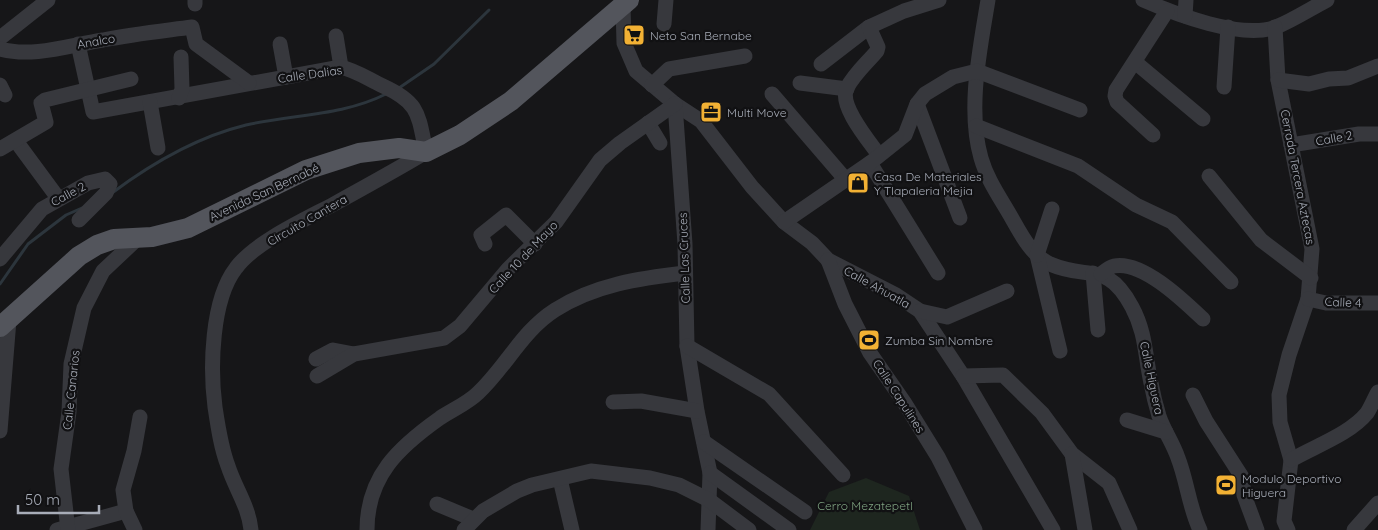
<svg xmlns="http://www.w3.org/2000/svg" width="1378" height="530" viewBox="0 0 1378 530" font-family="Quicksand,sans-serif">
<style>
.green{fill:#1e261f}
.lines{fill:none;stroke-linecap:round;stroke-linejoin:round}
.stream{stroke:#2c353c;stroke-width:3}
.minor{stroke:#37383d;stroke-width:15}
.major{stroke:#53555c;stroke-width:20}
.labels{text-anchor:middle;dominant-baseline:central;stroke-width:4.5;stroke-linejoin:round;paint-order:stroke}
.poi-label{font-size:12px;fill:#a8adb8;stroke:#111113;text-anchor:start}
.street-label{font-size:12px;fill:#a8adb8;stroke:#111113}
.park-label{font-size:12px;fill:#7fa381;stroke:#111113}
</style>
<rect width="100%" height="100%" fill="#161618"/>
<polygon class="green" points="866,478 909,496 920,530 810,530 829,492"/>
<g class="lines">
<g class="stream">
<polyline points="399,88 434,64 489,10"/>
<path d="M112,193C152,163 197,137 246,125C294,114 342,116 386,94"/>
<polyline points="0,284 28,244 66,215 82,208"/>
</g>
<g class="minor">
<path d="M988,0C980,49 967,109 981,158C987,179 999,196 1010,215C1021,234 1030,254 1050,264C1089,281 1107,260 1132,307C1146,333 1145,356 1151,383C1153,394 1156,406 1159,416C1164,431 1173,443 1178,458C1187,481 1189,507 1200,530"/>
<path d="M1143,0C1175,14 1242,40 1276,27C1293,20 1310,9 1327,0"/>
<polyline points="195,4 195,0"/>
<polyline points="623,6 624,43 636,71 675,104 701,121 752,187 784,222 812,243 828,260 896,295 920,311 963,376 1053,530"/>
<polyline points="1185,16 1186,0"/>
<polyline points="664,24 666,0"/>
<polyline points="1275,27 1278,80 1312,249 1308,299 1289,355 1279,395 1280,422 1291,460 1284,521 1288,530"/>
<polyline points="336,36 341,67"/>
<polyline points="0,38 48,0"/>
<path d="M78,44L93,112L341,67C357,71 368,79 383,86C420,103 418,114 426,152C396,170 365,187 334,204C306,219 255,242 236,268C211,300 210,369 215,407C218,427 221,448 228,466C235,488 249,507 251,530"/>
<polyline points="280,44 286,77"/>
<path d="M0,49C33,58 70,45 103,40C133,34 162,31 192,27L196,44L249,83"/>
<polyline points="1135,62 1203,119"/>
<polyline points="821,64 869,27"/>
<polyline points="1278,80 1309,84 1329,79 1348,78 1378,66"/>
<polyline points="800,83 847,89"/>
<polyline points="0,85 5,95"/>
<polyline points="652,85 669,69 745,56"/>
<polyline points="1224,87 1228,27"/>
<polyline points="772,94 846,180"/>
<polyline points="179,98 182,89 181,57"/>
<polyline points="150,102 158,148"/>
<polyline points="675,104 685,244 687,346 697,411 710,473 708,530"/>
<polyline points="917,104 960,218"/>
<polyline points="648,123 660,143"/>
<polyline points="976,126 1078,166 1136,205 1172,222 1231,282"/>
<polyline points="1153,135 1117,102 1115,96 1116,90 1167,11"/>
<polyline points="16,141 58,198"/>
<polyline points="1291,145 1359,134 1378,134"/>
<polyline points="0,149 46,122 41,103 45,100 131,79"/>
<path d="M879,155C869,141 838,105 847,88C854,74 867,63 877,51L878,47L869,27L904,11L939,0"/>
<polyline points="870,163 938,273"/>
<polyline points="1209,176 1261,240 1311,278"/>
<polyline points="784,222 870,163 905,135 917,104 925,94 953,77 977,71 1080,110"/>
<polyline points="485,244 481,235 506,215 535,244"/>
<polyline points="1037,255 1060,351"/>
<polyline points="1037,255 1052,209"/>
<polyline points="0,259 42,209 88,183 105,179 110,184 106,193 79,220"/>
<polyline points="828,260 845,304 870,353 904,402 938,457 975,530"/>
<polyline points="1093,273 1098,330"/>
<path d="M1101,274C1105,271 1109,267 1114,266C1142,260 1184,301 1203,319"/>
<polyline points="1308,299 1326,303 1378,303"/>
<polyline points="920,311 947,317 1007,291"/>
<polyline points="687,346 769,394 843,475"/>
<polyline points="316,359 333,350 354,354"/>
<polyline points="317,376 354,354 444,338 460,326 508,269 556,222 600,160 620,143 675,104"/>
<polyline points="963,376 1003,375 1042,413 1072,454 1109,483 1130,530"/>
<polyline points="1193,395 1206,421 1242,477 1244,495 1257,530"/>
<polyline points="613,402 641,401 697,411"/>
<polyline points="1127,420 1166,432"/>
<polyline points="0,431 9,320"/>
<polyline points="704,442 805,512"/>
<polyline points="1072,454 1085,530"/>
<path d="M1291,460C1315,446 1350,434 1367,413C1371,407 1374,399 1378,392"/>
<polyline points="710,473 789,530"/>
<polyline points="560,479 572,530"/>
<polyline points="437,504 473,519"/>
<polyline points="57,530 126,511"/>
<polyline points="68,530 61,469 69,412 71,364 84,308 103,271 137,239"/>
<polyline points="135,530 126,511 123,490 134,451 140,417"/>
<path d="M367,530C367,476 399,447 440,418C452,410 468,403 478,393C506,367 522,331 555,310C594,285 640,278 685,273"/>
<polyline points="464,530 483,511 517,491 532,485 591,471 650,478 679,485 709,500 749,530"/>
<polyline points="1354,530 1378,503"/>
</g>
<polyline class="major" points="0,327 79,256 97,245 114,239 152,237 188,228 306,170 359,153 399,148 426,152 460,135 511,101 629,0"/>
</g>
<defs>
<g id="supermarket-square" transform="scale(1.125)"><rect x="-9" y="-9" width="18" height="18" rx="4" fill="#f2b134" stroke="#111113"/><path d="M-6-5.5h2.5l.6 2H6L4.5 2H-2.5L-4.4-4H-6ZM-1.5 3.2a1.3 1.3 0 1 0 .1 0ZM3 3.2a1.3 1.3 0 1 0 .1 0Z" fill="#111"/></g>
<g id="office-square" transform="scale(1.125)"><rect x="-9" y="-9" width="18" height="18" rx="4" fill="#f2b134" stroke="#111113"/><path d="M-6-3h4V-5.5h4V-3h4V5H-6ZM-1-4.5V-3h2v-1.5ZM-6 0V1H6V0Z" fill="#111"/></g>
<g id="shop-square" transform="scale(1.125)"><rect x="-9" y="-9" width="18" height="18" rx="4" fill="#f2b134" stroke="#111113"/><path d="M-5-2.5h2.3a2.7 3.5 0 0 1 5.4 0H5L5.5 6h-11ZM-1.5-2.5h3a1.5 2.3 0 0 0-3 0Z" fill="#111"/></g>
<g id="stadium-square" transform="scale(1.125)"><rect x="-9" y="-9" width="18" height="18" rx="4" fill="#f2b134" stroke="#111113"/><path d="M0-5a6.5 5 0 1 0 0 10a6.5 5 0 1 0 0-10ZM-3.5-1.8h7v3.6h-7Z" fill="#111"/></g>
</defs>
<g fill-rule="evenodd">
<use href="#supermarket-square" x="634" y="35"/>
<use href="#office-square" x="711" y="112"/>
<use href="#shop-square" x="858" y="183"/>
<use href="#stadium-square" x="869" y="340"/>
<use href="#stadium-square" x="1226" y="485"/>
</g>
<g class="labels">
<g class="poi-label">
<text x="650" y="35">Neto San Bernabe</text>
<text x="727" y="112">Multi Move</text>
<text x="874" y="176">Casa De Materiales<tspan x="874" dy="14">Y Tlapaleria Mejia</tspan></text>
<text x="885" y="340">Zumba Sin Nombre</text>
<text x="1242" y="478">Modulo Deportivo<tspan x="1242" dy="14">Higuera</tspan></text>
</g>
<g class="street-label">
<text transform="translate(96 41) rotate(-10)">Analco</text>
<text transform="translate(310 74) rotate(-8)">Calle Dalias</text>
<text transform="translate(1334 138) rotate(-10)">Calle 2</text>
<text transform="translate(1298 177) rotate(79)">Cerrada Tercera Aztecas</text>
<text transform="translate(264 192) rotate(-25)">Avenida San Bernabé</text>
<text transform="translate(68 194) rotate(-28)">Calle 2</text>
<text transform="translate(307 220) rotate(-30)">Circuito Cantera</text>
<text transform="translate(523 257) rotate(-47)">Calle 10 de Mayo</text>
<text transform="translate(684 258) rotate(-92)">Calle Las Cruces</text>
<text transform="translate(877 287) rotate(29)">Calle Ahuatla</text>
<text transform="translate(1343 302) rotate(2)">Calle 4</text>
<text transform="translate(1152 378) rotate(78)">Calle Higuera</text>
<text transform="translate(71 390) rotate(-84)">Calle Canarios</text>
<text transform="translate(899 396) rotate(57)">Calle Capulines</text>
</g>
<g class="park-label">
<text x="865" y="505">Cerro Mezatepetl</text>
</g>
</g>
<path d="M18 505v8h81v-8" fill="none" stroke="#a8adb8" stroke-width="2.5"/>
<text x="25" y="505" font-size="15" fill="#a8adb8" stroke="#111113" stroke-width="4" paint-order="stroke">50 m</text>
</svg>
